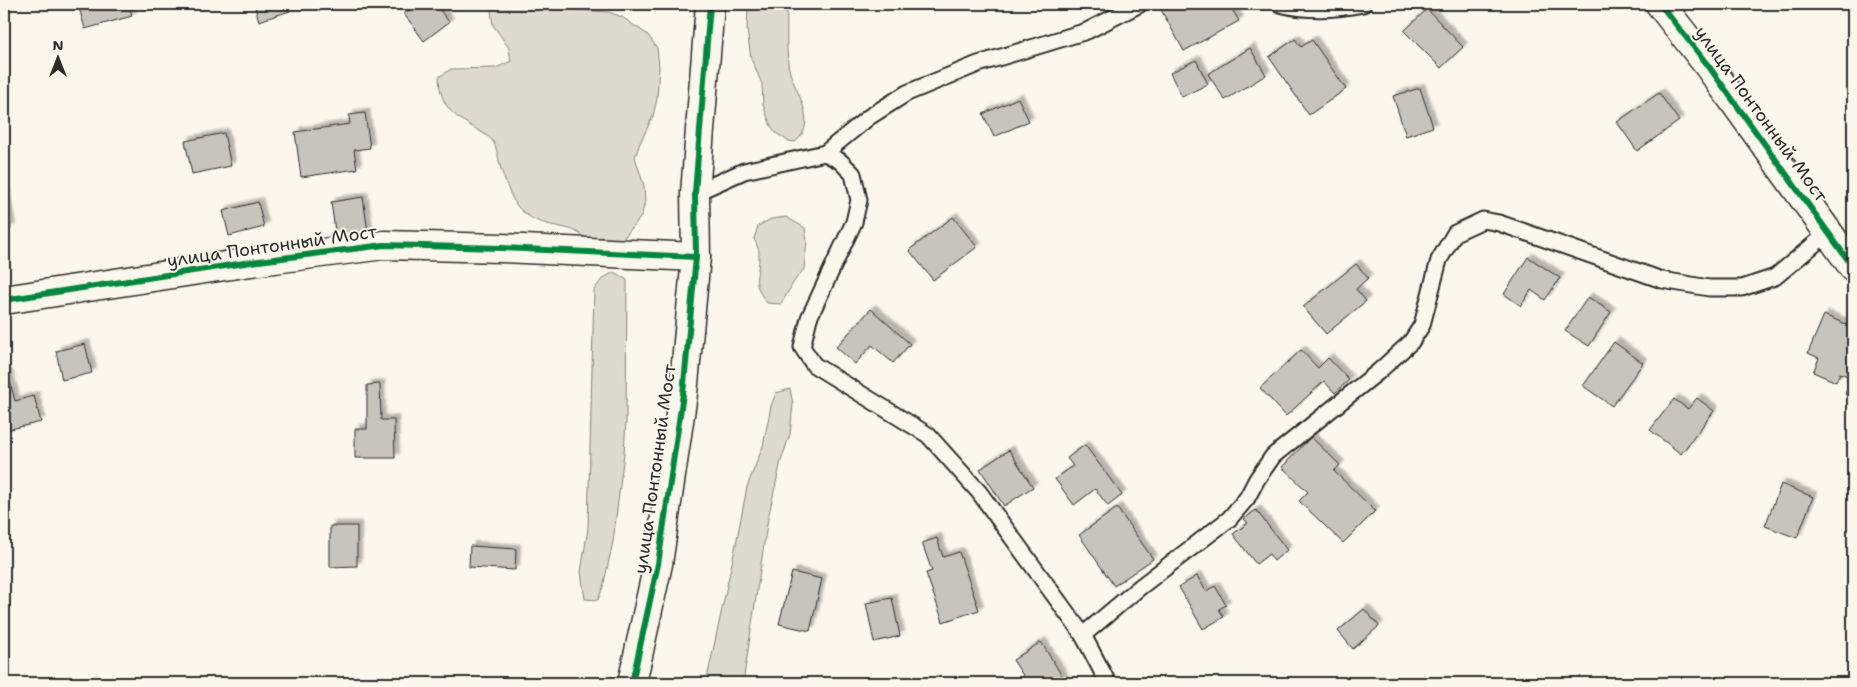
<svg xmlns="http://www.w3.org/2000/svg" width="1857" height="687" viewBox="0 0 1857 687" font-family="'Shantell Sans',sans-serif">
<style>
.green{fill:#dddad0;stroke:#84827e}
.building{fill:#c7c4bc;stroke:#2b2b2b;filter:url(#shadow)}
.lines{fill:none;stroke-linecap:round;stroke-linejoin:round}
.service-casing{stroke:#2b2b2b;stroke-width:19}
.minor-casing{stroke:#2b2b2b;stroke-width:31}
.service{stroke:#fbf7ec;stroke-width:15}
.minor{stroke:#fbf7ec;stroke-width:28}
.cycleway-casing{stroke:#fbf7ec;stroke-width:9}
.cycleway{stroke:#00873e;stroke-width:6}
.labels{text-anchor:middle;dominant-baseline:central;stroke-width:4;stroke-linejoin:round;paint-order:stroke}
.street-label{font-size:18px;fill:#2b2b2b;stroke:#fbf7ec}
</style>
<defs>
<filter id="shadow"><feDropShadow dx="4.5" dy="-4.5" stdDeviation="1" flood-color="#0004"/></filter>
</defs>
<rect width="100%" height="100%" fill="#fbf7ec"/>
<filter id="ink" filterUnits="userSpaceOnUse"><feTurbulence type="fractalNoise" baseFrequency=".02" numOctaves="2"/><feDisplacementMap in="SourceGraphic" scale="10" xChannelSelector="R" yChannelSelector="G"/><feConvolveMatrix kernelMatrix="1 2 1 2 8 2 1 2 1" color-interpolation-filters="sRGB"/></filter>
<g filter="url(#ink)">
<g class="green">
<path d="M496,4H519L528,7L609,12L622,17L648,35L657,48L659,67L657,99L653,116L640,143L635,157L644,186L645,202L641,217L622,240L596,245C588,240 579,232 570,229C551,224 537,225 521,210C512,203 503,176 500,165C498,157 497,147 492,140C488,136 481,132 476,129C452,115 440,106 439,77L451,69L496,68L511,61L509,48L493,25L491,11Z"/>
<path d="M748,4H787C787,23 786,43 788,63C790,87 822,121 795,142L788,141L776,133L771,126L763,105L762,84L751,58L747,30Z"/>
<path d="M786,217L805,228L807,242L804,269L795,280L781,304L767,303C749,279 760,278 759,253C759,249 756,243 754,239L758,226L771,219Z"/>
<polygon points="614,272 627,280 626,421 624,453 613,542 603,587 598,600 585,599 581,572 588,528 594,290 602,279"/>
<polygon points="790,389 793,404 790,434 781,461 768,518 743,683 706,683 736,544 747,487 763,446 771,406 776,393"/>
<polygon points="514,678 544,678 563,683 492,683 500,679"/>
</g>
<g class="building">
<polygon points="78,4 129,4 132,16 85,29"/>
<polygon points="254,4 288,4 290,11 259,21"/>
<polygon points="417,4 435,4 449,22 424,41 404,14"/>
<polygon points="1103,4 1122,4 1108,12"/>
<polygon points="1168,4 1229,4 1239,21 1184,51 1160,8"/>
<polygon points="1427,9 1463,47 1441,68 1404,31"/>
<polygon points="1295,39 1301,47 1312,40 1346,89 1309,115 1269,57"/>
<polygon points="1250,48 1266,75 1225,100 1208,74"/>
<polygon points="1196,60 1208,84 1182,97 1170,73"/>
<polygon points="1420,88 1433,127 1406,136 1393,96"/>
<polygon points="1659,93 1679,121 1637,151 1617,122"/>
<polygon points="1018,98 1029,121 994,137 983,114"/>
<polygon points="365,113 370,148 354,150 357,169 301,177 295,132 350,124 349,115"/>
<polygon points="224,133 231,166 192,174 185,141"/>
<polygon points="4,189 11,229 4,230"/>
<polygon points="363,197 368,233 336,238 331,202"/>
<polygon points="258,202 264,227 229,236 223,211"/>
<polygon points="953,217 977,247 933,280 909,250"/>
<polygon points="1528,257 1560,278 1545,300 1531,290 1521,306 1504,294"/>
<polygon points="1356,264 1368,278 1356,289 1366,301 1326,334 1303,307"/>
<polygon points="1588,297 1611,312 1589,346 1565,331"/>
<polygon points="871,309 910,344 893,363 872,345 855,364 836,347"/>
<polygon points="1824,315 1853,327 1853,398 1845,394 1852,378 1840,373 1836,382 1813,372 1819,358 1808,353"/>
<polygon points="1614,342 1643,363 1612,406 1583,386"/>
<polygon points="85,344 92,373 62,380 56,351"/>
<polygon points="1301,350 1318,368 1328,358 1349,380 1335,393 1324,381 1286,416 1260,388"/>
<polygon points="8,374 15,401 34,396 41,422 7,430 4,418 4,376"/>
<polygon points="380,384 381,420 394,420 395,458 355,458 355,429 367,429 367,385"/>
<polygon points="1697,398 1714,411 1681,454 1650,430 1674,399 1688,409"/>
<polygon points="1311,437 1340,465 1334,471 1375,511 1343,543 1299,501 1308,492 1282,467"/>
<polygon points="1085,445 1122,495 1108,506 1095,489 1074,505 1055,479 1073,466 1067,458"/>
<polygon points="1009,450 1033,487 1004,506 980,469"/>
<polygon points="1781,484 1813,497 1797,538 1765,526"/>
<polygon points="1117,508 1153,559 1114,586 1079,535"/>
<polygon points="1256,510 1287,550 1274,561 1269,554 1256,564 1233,534 1248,523 1244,519"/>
<polygon points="330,526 357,526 357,566 330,567"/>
<polygon points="937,538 943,557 959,552 979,610 943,622 926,573 932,571 922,543"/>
<polygon points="470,546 516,549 515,570 469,567"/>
<polygon points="792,572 822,579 810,631 779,624"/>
<polygon points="1197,576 1206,591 1215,586 1226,605 1219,609 1224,617 1203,629 1179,587"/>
<polygon points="892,598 900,636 874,642 866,603"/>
<polygon points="1364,609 1379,626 1353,649 1338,631"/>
<polygon points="1041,642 1064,679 1058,683 1028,683 1013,660"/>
</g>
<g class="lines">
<g class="service-casing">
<g id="service">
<path d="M1280,4C1307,11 1335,10 1363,4"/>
<polyline points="825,153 840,161 853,174 859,200 854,222 809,318 802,347 814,365 928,435 979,492 1083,635 1108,683"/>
<polyline points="695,193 744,171 825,153 869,117 907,93 978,64 1087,31 1140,4"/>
<polyline points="1083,635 1140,587 1229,519 1247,498 1257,479 1273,456 1378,372 1411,342 1422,325 1439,260 1455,233 1483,220 1499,223 1662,280 1709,288 1742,288 1775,277 1829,232"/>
</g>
</g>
<g class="minor-casing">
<g id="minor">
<polyline points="1660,4 1707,64 1853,267"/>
<polyline points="4,300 251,262 384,245 502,248 696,257"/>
<polyline points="632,683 658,564 683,394 696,257 695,193 710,4"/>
</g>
</g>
<use href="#service" class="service"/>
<use href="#minor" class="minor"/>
<g class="cycleway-casing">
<g id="cycleway">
<polyline points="1660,4 1707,64 1853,267"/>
<polyline points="4,300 251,262 384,245 502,248 696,257"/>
<polyline points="632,683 658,564 683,394 696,257 695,193 710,4"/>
</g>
</g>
<use href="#cycleway" class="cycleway"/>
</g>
</g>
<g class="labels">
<g class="street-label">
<text transform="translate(1761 114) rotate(54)">улица Понтонный Мост</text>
<text transform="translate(272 246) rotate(-8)">улица Понтонный Мост</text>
<text transform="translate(655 469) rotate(-82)">улица Понтонный Мост</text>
</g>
</g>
<rect width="1857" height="687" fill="none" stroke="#fbf7ec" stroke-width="20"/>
<rect x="10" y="10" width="1837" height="667" fill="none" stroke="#2b2b2b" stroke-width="2" filter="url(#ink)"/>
<g transform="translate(58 58)" stroke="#fbf7ec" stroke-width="4" paint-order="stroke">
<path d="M0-4L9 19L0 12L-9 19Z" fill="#2b2b2b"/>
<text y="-8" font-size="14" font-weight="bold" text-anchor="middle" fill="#2b2b2b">N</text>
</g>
</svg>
